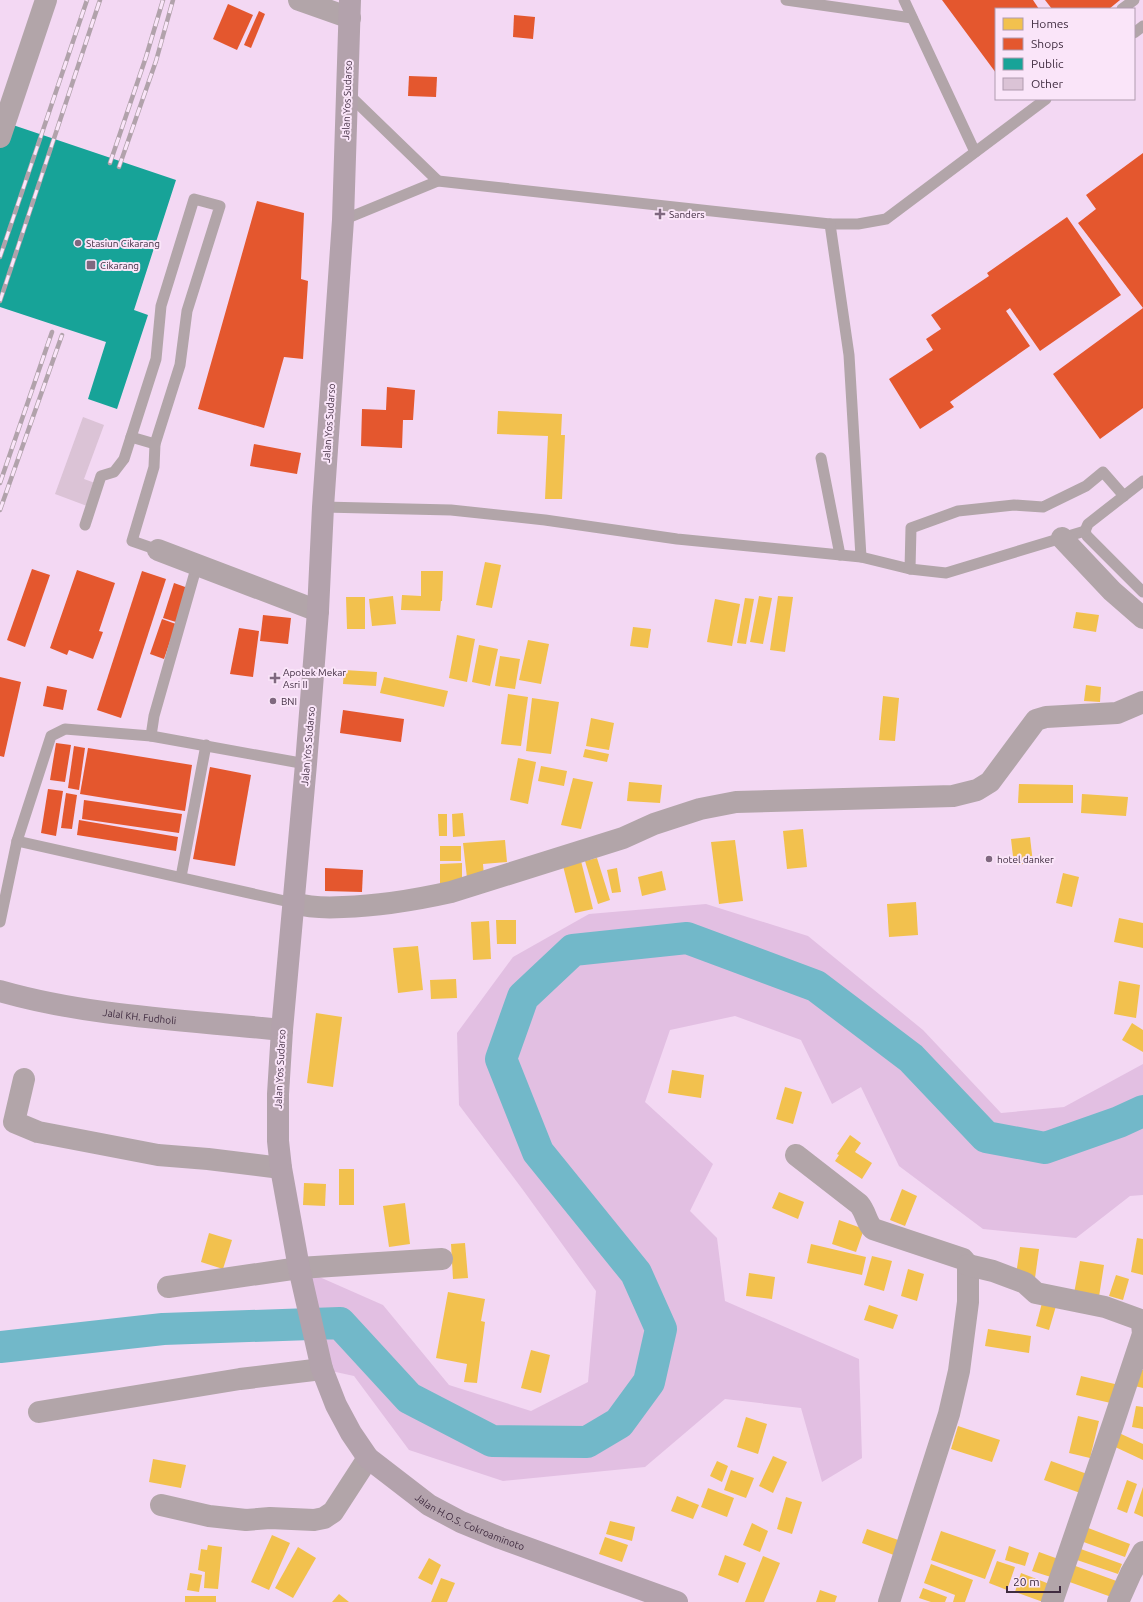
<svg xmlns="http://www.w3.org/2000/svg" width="1143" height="1602" viewBox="0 0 1143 1602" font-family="Ubuntu,sans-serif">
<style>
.green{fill:#e2bfe2}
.homes{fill:#f2c14e}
.shops{fill:#e4572e}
.public{fill:#17a398}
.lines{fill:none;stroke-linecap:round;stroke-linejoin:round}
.river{stroke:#72b8c9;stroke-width:32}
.building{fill:#dbc3d6}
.lane{stroke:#b2a5a9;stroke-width:11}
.street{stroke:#b2a5a9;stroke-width:22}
.secondary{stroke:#b3a4ab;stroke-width:22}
.highway{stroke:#b3a2ac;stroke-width:22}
.rail-casing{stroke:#b1a2ab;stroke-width:4.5}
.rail{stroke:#fae5f9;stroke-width:3;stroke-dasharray:9;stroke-linecap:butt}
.poi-dot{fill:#7f687f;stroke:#fae5f9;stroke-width:1.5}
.labels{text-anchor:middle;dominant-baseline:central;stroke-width:4;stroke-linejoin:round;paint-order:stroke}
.street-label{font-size:10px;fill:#402c40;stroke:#fae5f9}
.poi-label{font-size:10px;fill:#402c40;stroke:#fae5f9;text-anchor:start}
</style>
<rect width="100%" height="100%" fill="#f3d8f3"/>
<polygon class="green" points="706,904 808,936 923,1030 1001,1113 1064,1107 1143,1064 1143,1195 1130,1196 1076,1238 983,1229 899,1166 861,1087 832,1104 801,1040 735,1016 670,1030 645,1102 713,1164 690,1211 717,1238 725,1301 859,1359 862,1458 822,1482 801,1408 725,1399 645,1467 503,1481 409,1450 354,1376 322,1369 299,1268 383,1305 449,1385 531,1411 588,1382 596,1291 523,1190 459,1105 457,1033 513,957 589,914"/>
<g class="homes">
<polygon points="498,411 562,414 561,435 565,435 562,499 545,499 548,436 497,434"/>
<polygon points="485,562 501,565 492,608 476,605"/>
<polygon points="421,571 443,571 442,601 441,601 440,611 401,610 402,595 421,596"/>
<polygon points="393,596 396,624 372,626 369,599"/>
<polygon points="759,596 772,598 763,644 750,642"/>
<polygon points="778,596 793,597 785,652 770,650"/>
<polygon points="346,597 365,597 365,629 347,629"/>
<polygon points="745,598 754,599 746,644 737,643"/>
<polygon points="715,599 740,604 732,646 707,642"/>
<polygon points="1076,612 1099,615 1096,632 1073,628"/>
<polygon points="633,627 651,629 648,648 630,646"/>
<polygon points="457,635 475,639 467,682 449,678"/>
<polygon points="528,640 549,644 541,684 519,680"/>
<polygon points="479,645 498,649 490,686 472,682"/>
<polygon points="500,656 520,659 515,689 495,686"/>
<polygon points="344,670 377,672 376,686 343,684"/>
<polygon points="384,677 448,691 444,707 380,693"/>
<polygon points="1086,685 1101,687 1100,702 1084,701"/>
<polygon points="508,694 528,697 521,746 501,744"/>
<polygon points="883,696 899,698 895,741 879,740"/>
<polygon points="532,698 559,702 551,754 526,751"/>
<polygon points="591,718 614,723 609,750 586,746"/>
<polygon points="585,749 609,754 607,762 583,757"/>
<polygon points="518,758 536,762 528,804 510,800"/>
<polygon points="541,766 567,771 564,786 538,781"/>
<polygon points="573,778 593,782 581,829 561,825"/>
<polygon points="629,782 662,785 660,803 627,801"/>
<polygon points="1019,784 1073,785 1073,803 1018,803"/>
<polygon points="1082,794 1128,797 1126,816 1081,813"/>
<polygon points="463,813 465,836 453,837 452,814"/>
<polygon points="438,814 447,814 447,836 439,836"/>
<polygon points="803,829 807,867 787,869 783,831"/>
<polygon points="1030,837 1033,863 1014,865 1011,839"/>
<polygon points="505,840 507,862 483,864 484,876 467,878 463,843"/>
<polygon points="735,840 743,901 719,904 711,842"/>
<rect x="440" y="846" width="21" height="15"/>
<polygon points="580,857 593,909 575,913 562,862"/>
<polygon points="597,858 610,900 598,904 585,861"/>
<polygon points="462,863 462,884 440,884 440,864"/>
<polygon points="617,868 621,892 612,893 607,870"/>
<polygon points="662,871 666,890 642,896 638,877"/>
<polygon points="1063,873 1079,877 1072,907 1056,903"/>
<polygon points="916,902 918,935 889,937 887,904"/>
<polygon points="1119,918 1143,923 1143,948 1114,942"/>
<polygon points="496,920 516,920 516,944 497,944"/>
<polygon points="489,921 491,959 473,960 471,922"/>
<polygon points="418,946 423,990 398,993 393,948"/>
<polygon points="456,979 457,998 431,999 430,980"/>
<polygon points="1119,981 1140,985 1136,1018 1114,1014"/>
<polygon points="316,1013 342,1017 333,1087 307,1083"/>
<polygon points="1132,1023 1143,1030 1143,1052 1122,1040"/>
<polygon points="672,1070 704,1075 701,1098 668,1093"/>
<polygon points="785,1087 802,1092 793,1124 776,1119"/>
<polygon points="850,1135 861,1143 855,1152 872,1163 862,1179 835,1161 839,1155 837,1154"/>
<rect x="339" y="1169" width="15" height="36"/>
<polygon points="304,1183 326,1184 325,1206 303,1205"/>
<polygon points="902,1189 917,1196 905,1226 890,1220"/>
<polygon points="779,1192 804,1202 798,1219 772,1208"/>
<polygon points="405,1203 410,1244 389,1247 383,1206"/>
<polygon points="839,1220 864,1229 856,1252 832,1244"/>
<polygon points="209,1233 232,1240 223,1269 201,1262"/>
<polygon points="1137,1238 1143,1239 1143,1275 1131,1272"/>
<polygon points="465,1243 468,1278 453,1279 451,1244"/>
<polygon points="811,1244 866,1257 862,1275 807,1263"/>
<polygon points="1020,1247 1039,1249 1035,1278 1016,1275"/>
<polygon points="872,1256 892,1261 884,1291 864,1285"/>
<polygon points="1080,1261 1104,1265 1098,1303 1073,1299"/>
<polygon points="908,1269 924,1274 917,1301 901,1296"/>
<polygon points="749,1273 775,1277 772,1299 746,1296"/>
<polygon points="1116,1275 1129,1279 1123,1300 1109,1296"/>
<polygon points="448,1292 485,1299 481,1321 485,1322 477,1383 464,1382 467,1364 436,1358"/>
<polygon points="1042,1303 1056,1306 1049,1330 1036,1326"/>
<polygon points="869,1305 898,1315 893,1329 864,1320"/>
<polygon points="988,1329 1031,1336 1029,1353 985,1346"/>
<polygon points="531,1350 550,1355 541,1393 521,1388"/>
<polygon points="1135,1368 1143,1370 1143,1388 1130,1385"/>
<polygon points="1081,1376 1119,1385 1115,1404 1076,1395"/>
<polygon points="1136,1406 1143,1407 1143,1429 1132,1427"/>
<polygon points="1078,1416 1099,1421 1090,1458 1069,1453"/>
<polygon points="746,1417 767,1424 758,1454 737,1447"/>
<polygon points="958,1426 1000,1440 992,1462 951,1449"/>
<polygon points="1119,1433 1143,1444 1143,1460 1113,1446"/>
<polygon points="773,1456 787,1462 773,1493 759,1486"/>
<polygon points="153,1459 186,1465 181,1488 149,1482"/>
<polygon points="717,1461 728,1466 722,1482 710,1476"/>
<polygon points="1051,1461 1090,1475 1083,1494 1044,1480"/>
<polygon points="731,1470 754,1478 746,1498 724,1490"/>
<polygon points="1127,1480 1137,1484 1127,1513 1117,1509"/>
<polygon points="1143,1487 1143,1517 1134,1513"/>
<polygon points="708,1488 734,1498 727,1517 701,1507"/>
<polygon points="677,1496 699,1505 693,1519 671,1511"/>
<polygon points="786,1497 802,1502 792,1534 777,1529"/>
<polygon points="610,1521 635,1527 632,1541 606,1534"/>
<polygon points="752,1523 768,1531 760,1552 743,1545"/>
<polygon points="1083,1526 1130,1544 1125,1557 1078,1540"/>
<polygon points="867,1529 904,1542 899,1557 862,1543"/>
<polygon points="941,1531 996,1550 985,1579 931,1560"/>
<polygon points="272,1535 290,1543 269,1590 251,1582"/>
<polygon points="605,1537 628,1545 622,1562 599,1554"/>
<polygon points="208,1545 222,1547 218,1589 204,1588 205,1572 198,1570 201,1549 207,1550"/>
<polygon points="1009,1546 1029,1553 1025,1566 1005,1560"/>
<polygon points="298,1547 316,1558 293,1598 275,1588"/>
<polygon points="1078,1548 1122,1564 1118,1574 1074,1559"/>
<polygon points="1039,1552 1061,1560 1054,1578 1032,1571"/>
<polygon points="725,1555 746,1563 738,1583 718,1575"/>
<polygon points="763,1556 780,1563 764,1602 745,1602"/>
<polygon points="429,1558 441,1565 432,1585 418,1578"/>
<polygon points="997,1561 1015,1567 1007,1590 989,1583"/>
<polygon points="931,1564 973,1580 965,1602 953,1602 955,1595 924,1583"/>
<polygon points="1070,1564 1122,1583 1117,1599 1064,1580"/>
<polygon points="190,1573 202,1575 199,1592 187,1590"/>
<polygon points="1021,1573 1052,1585 1043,1602 1015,1592"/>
<polygon points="441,1578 455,1583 447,1602 431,1602"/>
<polygon points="923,1588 947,1597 945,1602 931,1602 919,1598"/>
<polygon points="820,1590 837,1596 835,1602 816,1602"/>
<polygon points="339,1594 349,1602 332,1602"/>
<rect x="185" y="1596" width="31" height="6"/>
</g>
<g class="shops">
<polygon points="942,0 1033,0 1039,9 996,9 996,73"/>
<polygon points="1045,0 1120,0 1109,9 1052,9"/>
<polygon points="228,4 253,15 237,50 213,39"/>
<polygon points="259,11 265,14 251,48 244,45"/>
<polygon points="514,15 535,17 533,39 513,37"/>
<polygon points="409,76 437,77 436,97 408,96"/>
<polygon points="1143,153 1143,408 1100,439 1053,374 1143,308 1078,223 1096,209 1086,195"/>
<polygon points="257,201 304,213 301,279 308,281 303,359 284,357 264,428 198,409"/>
<polygon points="1067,217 1121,295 1040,351 1010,308 1006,311 1030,346 950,402 954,407 920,429 889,379 933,350 926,339 941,329 931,315 989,276 987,273"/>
<polygon points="387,387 415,390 413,420 403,420 402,448 361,446 362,409 386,410"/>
<polygon points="254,444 301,453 297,474 250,466"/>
<polygon points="32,569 50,575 25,647 7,640"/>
<polygon points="77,570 115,583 99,631 103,632 93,659 69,650 67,655 50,648"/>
<polygon points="142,571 166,579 121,718 97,710"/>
<polygon points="174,583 188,588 176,622 163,618"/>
<polygon points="263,615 291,618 288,644 260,641"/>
<polygon points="162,619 176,624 164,659 150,654"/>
<polygon points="239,628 259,631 253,677 230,674"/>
<polygon points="0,677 21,682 4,757 0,756"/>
<polygon points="47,686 67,690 63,710 43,706"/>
<polygon points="343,710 404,719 401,742 340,733"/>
<polygon points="56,743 71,745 65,782 50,780"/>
<polygon points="74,746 85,748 79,790 68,788"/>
<polygon points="88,748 192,765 185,811 80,794"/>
<polygon points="210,767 251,775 235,866 193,859"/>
<polygon points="48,789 63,791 56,836 41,833"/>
<polygon points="66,793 77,795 72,829 61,828"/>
<polygon points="84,800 182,814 179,833 82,819"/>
<polygon points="79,820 178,837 176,851 77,835"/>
<polygon points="325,868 363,870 362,892 325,891"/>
</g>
<polygon class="public" points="7,123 176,180 134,310 148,315 117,409 88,399 106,342 0,307 0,145"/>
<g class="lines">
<polyline class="river" points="0,1347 163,1329 340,1323 409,1398 492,1441 587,1442 619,1423 649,1382 661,1329 636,1273 538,1152 501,1059 523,997 573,950 687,938 816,986 911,1058 986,1137 1045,1148 1119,1122 1143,1111"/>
</g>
<polygon class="building" points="83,417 104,425 84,479 95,483 87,506 55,494"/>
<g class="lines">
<g class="lane">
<polyline points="786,0 912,18"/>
<polyline points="904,0 975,152"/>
<polyline points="1122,9 1134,0"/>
<polyline points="1134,33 1143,26"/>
<polyline points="348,94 438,181"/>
<polyline points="343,220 438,181 830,224 858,224 886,219 1046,99"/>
<polyline points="830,224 849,355 861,557"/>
<polyline points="131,437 155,444"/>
<polyline points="821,458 840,555"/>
<polyline points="1143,481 1088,524 1085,531 1087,536 1143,592"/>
<polyline points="323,507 451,510 545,520 677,539 861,557 910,569 946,573 1085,531"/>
<polyline points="85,525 101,476 114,472 124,459 156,359 161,306 194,199 220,206 187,311 180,365 155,444 154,467 132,541 158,550"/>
<polyline points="197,565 154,716 151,736 306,764"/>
<polyline points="910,569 911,528 958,511 1014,505 1043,507 1086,486 1103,472 1124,496"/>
<polyline points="17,841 294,903"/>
<polyline points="181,877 206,745"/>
<polyline points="0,922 17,841 51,736 65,729 151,736"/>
</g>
<g class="street">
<polyline points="299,0 350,18"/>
<polyline points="0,137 46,0"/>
<polyline points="1062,538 1112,591 1143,618"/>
<polyline points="158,550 318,611"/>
<path d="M294,903C311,908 326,908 343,907C380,906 415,900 451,892L623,838L654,824L700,809L736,802L953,796L977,790L990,782L1036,720L1046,717L1117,713L1143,702"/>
<polyline points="24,1079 14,1122 38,1132 158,1155 208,1159 281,1168"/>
<path d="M796,1155L859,1204C866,1212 866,1222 873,1229L963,1259L968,1265V1302L959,1371L949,1414L889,1602"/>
<polyline points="968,1265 993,1271 1025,1283 1036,1293 1105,1307 1138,1319 1142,1324 1143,1334 1113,1424 1052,1602"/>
<polyline points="168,1287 299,1268 442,1259"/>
<polyline points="39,1412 240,1379 322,1369"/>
<polyline points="161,1505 209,1516 246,1520 270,1518 314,1520 324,1518 333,1512 368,1458"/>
<polyline points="1118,1602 1131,1573 1143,1552"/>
</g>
<path class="secondary" id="s1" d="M0,991C91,1017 188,1020 282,1030"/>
<path class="highway" id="s2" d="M350,0L343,220L323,507L318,611L306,764L282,1030L278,1094V1141L281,1168L299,1268L322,1369L336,1405L351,1433L368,1458L429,1505L461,1522L500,1538L677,1602"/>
<g class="rail-casing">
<g id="rail">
<polyline points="110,163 146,57 163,0"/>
<polyline points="119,167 156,61 173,0"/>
<polyline points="0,257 87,0"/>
<polyline points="0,301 100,0"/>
<polyline points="0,483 52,332"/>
<polyline points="0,510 62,335"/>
</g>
</g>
<use href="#rail" class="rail"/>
</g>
<g class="poi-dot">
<path d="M658 208h4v4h4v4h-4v4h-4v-4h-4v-4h4z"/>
<circle cx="78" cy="243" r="4"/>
<rect x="86" y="260" width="10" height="10" rx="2"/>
<path d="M273 672h4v4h4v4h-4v4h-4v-4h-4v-4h4z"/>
<circle cx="273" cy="701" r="4"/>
<circle cx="989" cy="859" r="4"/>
</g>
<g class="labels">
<g class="street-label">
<text transform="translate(347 100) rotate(-88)">Jalan Yos Sudarso</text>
<text transform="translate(329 423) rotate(-86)">Jalan Yos Sudarso</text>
<text transform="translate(308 746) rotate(-85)">Jalan Yos Sudarso</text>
<text stroke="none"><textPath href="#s1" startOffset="142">Jalal KH. Fudholi</textPath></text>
<text transform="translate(280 1069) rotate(-87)">Jalan Yos Sudarso</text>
<text stroke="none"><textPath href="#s2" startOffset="1598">Jalan H.O.S. Cokroaminoto</textPath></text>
</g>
<g class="poi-label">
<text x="669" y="214">Sanders</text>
<text x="86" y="243">Stasiun Cikarang</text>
<text x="100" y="265">Cikarang</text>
<text x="283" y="672">Apotek Mekar<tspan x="283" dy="12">Asri II</tspan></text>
<text x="281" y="701">BNI</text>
<text x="997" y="859">hotel danker</text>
</g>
</g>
<rect x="995" y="8" width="140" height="92" fill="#fae5f9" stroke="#b09baf"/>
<rect x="1003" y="18" width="20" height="12" fill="#f2c14e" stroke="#b09baf"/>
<text x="1031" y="28" font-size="12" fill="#402c40">Homes</text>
<rect x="1003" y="38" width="20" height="12" fill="#e4572e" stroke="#b09baf"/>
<text x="1031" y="48" font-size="12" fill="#402c40">Shops</text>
<rect x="1003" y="58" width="20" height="12" fill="#17a398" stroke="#b09baf"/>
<text x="1031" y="68" font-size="12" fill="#402c40">Public</text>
<rect x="1003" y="78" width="20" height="12" fill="#dbc3d6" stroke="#b09baf"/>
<text x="1031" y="88" font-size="12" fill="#402c40">Other</text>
<path d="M1007 1586v6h53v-6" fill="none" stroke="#402c40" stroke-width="2"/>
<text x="1013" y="1586" font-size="12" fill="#402c40" stroke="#fae5f9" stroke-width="3" paint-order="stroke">20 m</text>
</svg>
